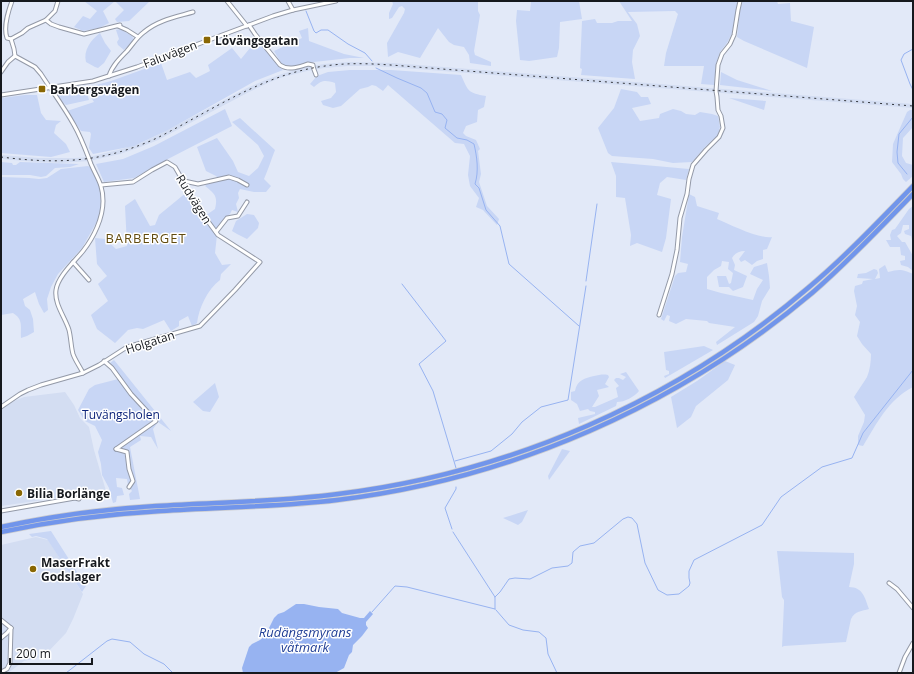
<svg xmlns="http://www.w3.org/2000/svg" width="914" height="674" viewBox="0 0 914 674" font-family="'Open Sans',sans-serif">
<style>
.built{fill:#d3ddf2}
.green{fill:#c8d6f5}
.water{fill:#97b3f1}
.lines{fill:none;stroke-linecap:round;stroke-linejoin:round}
.stream{stroke:#97b3f1;stroke-width:1}
.minor-casing{stroke:#9399a7;stroke-width:5}
.highway-casing{stroke:#ccccce;stroke-width:6}
.minor{stroke:#fff;stroke-width:3}
.highway{stroke:#7195eb;stroke-width:4.5}
.rail{stroke:#303339;stroke-width:1;stroke-dasharray:2 4;stroke-linecap:butt}
.poi-dot{fill:#896704;stroke:#fff;stroke-width:1.5}
.labels{text-anchor:middle;dominant-baseline:central;stroke-width:3;stroke-linejoin:round;paint-order:stroke}
.poi-label{font-size:12px;font-weight:bold;fill:#16191e;stroke:#fff;text-anchor:start}
.street-label{font-size:12px;fill:#16191e;stroke:#fff}
.park-label{font-size:12px;fill:#0c2379;stroke:#fff}
.neighbourhood-label{font-size:13px;letter-spacing:1px;fill:#624b0e;stroke:#fff}
.water-label{font-size:13px;font-style:italic;fill:#213f96;stroke:#fff}
</style>
<rect width="100%" height="100%" fill="#e2e9f8"/>
<g class="built">
<polygon points="348,62 393,63 913,104 913,108 404,68 372,66 348,66 324,68 307,71 283,77 270,82 249,92 158,140 143,146 120,154 89,161 60,163 38,162 1,159 1,155 38,158 75,158 89,157 118,150 141,143 156,136 247,88 268,79 282,74 306,67 324,64"/>
<polygon points="65,392 74,405 80,418 89,427 94,450 106,491 1,506 1,408 7,404 24,397"/>
<polygon points="36,537 48,540 83,594 73,619 66,633 44,656 24,661 8,673 1,673 1,545"/>
</g>
<g class="green">
<polygon points="84,1 150,1 129,21 117,22 115,19 124,10 115,1 103,11 109,23 99,28 83,31 74,27 83,16 90,19 97,11"/>
<polygon points="392,1 478,1 478,11 480,15 474,51 475,55 491,62 491,66 470,63 469,55 464,47 454,45 449,42 438,28 420,58 398,52 388,57 387,43 404,13 405,9 402,6 399,7 392,18 389,19 389,13 393,4"/>
<polygon points="531,1 579,1 582,19 560,22 559,48 557,57 529,61 520,60 516,21 517,10 530,11"/>
<polygon points="616,1 738,1 732,33 727,43 720,52 716,64 714,85 701,84 704,66 664,66 666,53 678,14 675,11 628,12 637,24 640,36 633,50 632,62 635,79 581,75 582,69 580,68 582,21 595,19 597,23 612,23 618,21 632,21 619,1"/>
<polygon points="743,1 777,1 778,4 790,3 791,21 814,27 807,68 744,41 737,37 740,9"/>
<polygon points="308,28 309,41 344,54 364,58 350,58 305,63 294,67 286,67 281,63 274,51 302,38 299,31"/>
<polygon points="120,29 132,36 134,40 124,50 118,45 117,42 119,39 116,30"/>
<path d="M100,33L105,43L111,51L104,63L98,68L95,67L86,62C83,50 91,40 100,33Z"/>
<polygon points="261,45 278,66 283,70 255,81 168,130 134,146 93,154 89,148 91,134 90,132 81,131 67,111 94,102 85,88 111,81 161,63 167,80 190,72 196,78 210,71 208,65 232,48 241,59 250,48"/>
<path d="M350,70H391L461,75C468,91 468,93 486,96L484,107L478,110L477,122L466,126L463,133L466,136L476,140L480,149L478,151L481,174L479,182L487,206L499,219L497,225L483,210L476,207L479,198L470,186L468,175L470,156L464,144L455,143L388,85L383,91L376,86L372,85L368,87L360,89L341,106L333,108L323,105L321,101L331,98L336,92L335,83C325,80 322,80 314,87L310,84L317,76L328,72Z"/>
<polygon points="721,72 737,80 772,91 720,85"/>
<polygon points="75,87 82,87 87,93 89,100 66,105 59,99 58,95"/>
<polygon points="621,89 637,92 641,97 648,97 651,104 632,108 640,121 659,118 660,114 673,109 681,111 686,114 695,115 700,112 712,114 718,116 720,127 718,135 705,147 692,162 673,163 653,159 612,156 608,153 598,128 614,108"/>
<polygon points="25,95 37,95 41,113 46,120 61,121 56,125 54,133 66,144 70,152 51,157 1,153 1,98"/>
<polygon points="729,98 766,101 764,110"/>
<polygon points="225,109 232,126 166,160 134,178 104,182 96,164 123,159 154,146"/>
<polygon points="910,110 913,110 913,127 903,138 902,156 906,163 913,165 913,176 906,182 903,179 901,174 892,162 893,144 907,112"/>
<path d="M240,118L275,150C271,160 268,170 264,179L271,186L266,192H254L240,189L238,193L239,198L236,204L238,212L232,210L230,214L225,218L215,230L205,216L215,209C218,196 215,194 205,186L207,184L221,181L216,176L206,171L197,147L217,138L233,161L238,172L249,176L258,168L264,156L258,145L232,122Z"/>
<polygon points="1,162 12,163 13,165 16,165 20,162 79,164 70,167 55,168 46,176 41,177 30,175 1,175"/>
<polygon points="611,162 689,169 686,180 667,177 660,183 657,195 671,199 666,238 662,252 637,243 630,246 631,235 625,198 616,197 616,176"/>
<path d="M88,166L93,169L100,187L101,204L100,216L82,248L58,274L51,287L47,299L48,310L44,313L39,304L35,292L23,299L25,306L30,310L33,319L34,332L27,336L21,338C20,327 24,320 13,313L1,315V177L29,178L39,179L47,178L61,169Z"/>
<path d="M187,192L217,235L215,253L222,265L231,264L221,274L220,280C207,290 199,308 197,323L192,326L188,316L179,321V326L171,331L164,320L143,329L137,328L128,330L115,343L97,329L91,315L108,301L98,284L107,276L97,264L95,238L105,239L116,249L127,246L125,206L135,199L150,226L155,225L159,215Z"/>
<path d="M689,194L695,197L697,206L719,213L717,219C731,225 759,239 772,237L767,249L763,250V259L757,261L752,265L745,260L741,262L739,259L745,251C739,251 735,253 732,258L735,265L734,270L747,276L743,287L733,291L729,287H719L717,276H726L729,284L731,283L733,273L728,269L729,262L722,261L721,266L714,270L707,277V289L721,293L753,300L757,289L763,280L750,274L754,267L767,263L769,276L770,288L762,301L758,316L754,322L717,345L716,342L735,327L709,323L707,321L686,319L676,324L669,321L670,316L667,315L664,321L661,319L675,276L678,273L686,272L688,264L680,262L682,237Z"/>
<polygon points="913,206 913,244 911,236 905,234 904,231 909,229 909,225 903,225 901,233 897,236 902,242 905,242 913,256 913,271 908,267 901,265 900,261 905,260 905,256 901,255 900,247 890,247 886,240 891,240 890,235 892,230 895,229 909,209"/>
<polygon points="247,214 254,215 259,223 258,228 247,239 237,234 232,231 236,221"/>
<path d="M885,265L888,272C899,269 902,269 913,274V387C888,400 877,423 863,446L858,445V436L864,422L865,415L854,397C858,390 863,384 867,377C870,370 871,361 871,354L862,344L857,336L860,322L855,315L857,306L854,291L855,286L862,284L863,281L873,279L857,278L858,274L866,273L874,269L877,270L878,273L875,279L880,278L879,269Z"/>
<polygon points="704,346 713,350 665,378 664,376 669,374 669,371 666,370 664,352"/>
<polygon points="114,360 171,431 158,422 153,429 158,449 151,437 140,436 141,440 130,447 140,499 130,500 129,494 132,491 128,485 127,479 116,478 117,487 122,488 124,495 117,496 116,502 113,503 109,488 102,475 101,464 98,452 102,440 95,426 85,421 78,410 89,389 95,385 122,378 110,363"/>
<polygon points="725,361 735,365 728,380 696,406 691,417 677,428 671,397 697,381"/>
<path d="M626,372L639,391C634,397 625,402 617,402L616,406L579,424L578,418L595,414V412L590,411L588,409L580,411L577,404L571,400V392L575,391C577,380 585,378 594,376C599,375 603,374 608,375L609,377L605,384L609,387L597,390L599,396L592,407H595L618,397L616,388L619,386L614,380L616,378H619L623,380L626,377L620,374Z"/>
<polygon points="215,383 219,397 210,412 203,411 193,402"/>
<polygon points="562,449 570,451 549,480 548,476"/>
<polygon points="528,510 522,522 518,525 503,518"/>
<polygon points="51,531 86,586 82,592 47,539 36,536 32,537 29,534"/>
<path d="M777,551L854,553V564L849,587C863,587 865,598 869,609C862,611 855,611 851,619L846,642L784,646L782,647L784,603V600L782,597Z"/>
</g>
<polygon class="water" points="296,604 304,604 319,607 338,609 342,613 360,618 364,618 370,611 373,614 366,622 366,625 368,628 362,636 353,645 352,652 349,655 344,668 335,673 243,673 242,668 249,647 252,644 260,640 265,636 274,618 278,614 284,612"/>
<g class="lines">
<g class="stream">
<polyline points="306,11 314,31 316,33 321,30 328,30 348,44 365,53 372,61"/>
<polyline points="913,49 904,54 901,60 910,84 913,90"/>
<path d="M376,68L397,78L421,88L427,93L435,112L442,114L447,120L445,128L457,138L467,140L474,144C477,157 479,171 475,184L479,188L486,210L500,226L509,264L579,326"/>
<polyline points="907,174 898,163 897,152 899,134 913,117"/>
<polyline points="913,205 913,206"/>
<polyline points="586,281 597,204"/>
<polyline points="402,284 446,341 419,364 433,391 456,468"/>
<polyline points="455,461 491,451 512,434 522,422 541,407 568,400 586,286"/>
<polyline points="452,529 445,508 456,489 456,487"/>
<polyline points="453,532 495,597 495,609"/>
<polyline points="495,597 500,592 509,579 515,578 530,579 552,568 568,566 572,563 573,552 580,546 594,543 623,519 628,517 632,518 637,524 645,563 658,590 667,595 679,594 689,586 690,583 689,578 689,571 694,560 762,525 781,497 822,467 852,458 863,433 913,370"/>
<polyline points="496,610 509,625 523,630 539,632 546,638 548,654 557,673"/>
<polyline points="372,612 395,586 407,587 495,609"/>
<polyline points="66,673 107,641 112,639 130,642 144,654 164,664 173,673"/>
</g>
<g class="minor-casing">
<g id="minor">
<path d="M12,1C8,12 3,27 7,38L11,39L14,49L15,56L35,67L41,74C52,91 64,107 74,125C81,137 86,151 91,164C97,178 103,184 103,201C103,218 94,237 83,251C75,261 58,276 56,290C54,304 65,317 69,330C71,338 71,347 73,354C75,360 80,367 83,373"/>
<polyline points="227,1 247,26"/>
<polyline points="288,1 293,10"/>
<polyline points="46,20 55,11 58,1"/>
<path d="M249,25L255,34L280,65C289,71 298,67 308,64L313,65C313,69 315,71 316,75"/>
<polyline points="118,26 127,30 138,37"/>
<polyline points="11,39 22,33 28,28 46,20 51,24 59,27 84,34 120,25"/>
<polyline points="1,72 8,62 15,56"/>
<path d="M109,76C112,66 120,58 127,51C133,44 137,37 144,32C158,20 176,17 193,12"/>
<polyline points="1,95 93,81 137,67 273,16 293,10 336,1"/>
<polyline points="184,181 198,184 229,177 238,180 247,185"/>
<polyline points="216,232 227,218 238,216 247,202"/>
<polyline points="73,262 89,280"/>
<polyline points="659,315 672,274 677,250 680,218 687,194 689,179 693,165 706,150 719,137 723,128 721,116 718,110 717,97 716,91 718,65 722,54 730,44 734,35 738,10 740,1"/>
<polyline points="104,361 112,368 131,394 156,421 116,449"/>
<polyline points="1,407 20,394 28,390 41,385 83,373 99,365 127,347 200,326 235,290 260,262 218,235 193,201 188,192 183,181 175,167 167,162 152,170 133,182 101,185"/>
<polyline points="116,449 127,452 129,469 133,481 129,487"/>
<polyline points="1,511 75,498 79,499"/>
<polyline points="889,583 897,589 913,608"/>
<polyline points="1,620 11,628"/>
<polyline points="1,638 7,633 11,628"/>
<polyline points="1,672 7,669 10,663 11,628"/>
<polyline points="899,673 905,657 913,643"/>
</g>
</g>
<g class="highway-casing">
<g id="highway">
<path d="M1,527C52,516 104,509 156,506C217,502 278,502 338,494C510,473 676,401 808,288C845,257 879,221 913,186"/>
<path d="M1,532C53,521 108,514 161,511C220,507 279,507 337,500C511,479 678,406 812,293C848,262 880,228 913,194"/>
</g>
</g>
<use href="#minor" class="minor"/>
<use href="#highway" class="highway"/>
<path class="rail" d="M1,157C25,160 50,162 74,160C103,158 131,150 157,138C211,111 263,74 325,66C351,62 378,64 404,66L913,106"/>
</g>
<g class="poi-dot">
<rect x="203" y="36" width="8" height="8" rx="2"/>
<rect x="38" y="85" width="8" height="8" rx="2"/>
<circle cx="19" cy="493" r="4"/>
<circle cx="33" cy="569" r="4"/>
</g>
<g class="labels">
<g class="poi-label">
<text x="215" y="40">Lövängsgatan</text>
<text x="50" y="89">Barbergsvägen</text>
<text x="27" y="493">Bilia Borlänge</text>
<text x="41" y="562">MaserFrakt<tspan x="41" dy="14">Godslager</tspan></text>
</g>
<g class="street-label">
<text transform="translate(170 54) rotate(-21)">Faluvägen</text>
<text transform="translate(194 199) rotate(58)">Rudvägen</text>
<text transform="translate(150 342) rotate(-18)">Holgatan</text>
</g>
<g class="park-label">
<text x="121" y="414">Tuvängsholen</text>
</g>
<g class="neighbourhood-label">
<text x="146" y="238">BARBERGET</text>
</g>
<g class="water-label">
<text x="305" y="632">Rudängsmyrans<tspan x="305" dy="15">våtmark</tspan></text>
</g>
</g>
<rect width="914" height="674" fill="none" stroke="#16191e" stroke-width="4"/>
<path d="M10 658v6h82v-6" fill="none" stroke="#16191e" stroke-width="2"/>
<text x="16" y="658" font-size="12" fill="#16191e" stroke="#ffffff" stroke-width="3" paint-order="stroke">200 m</text>
</svg>
